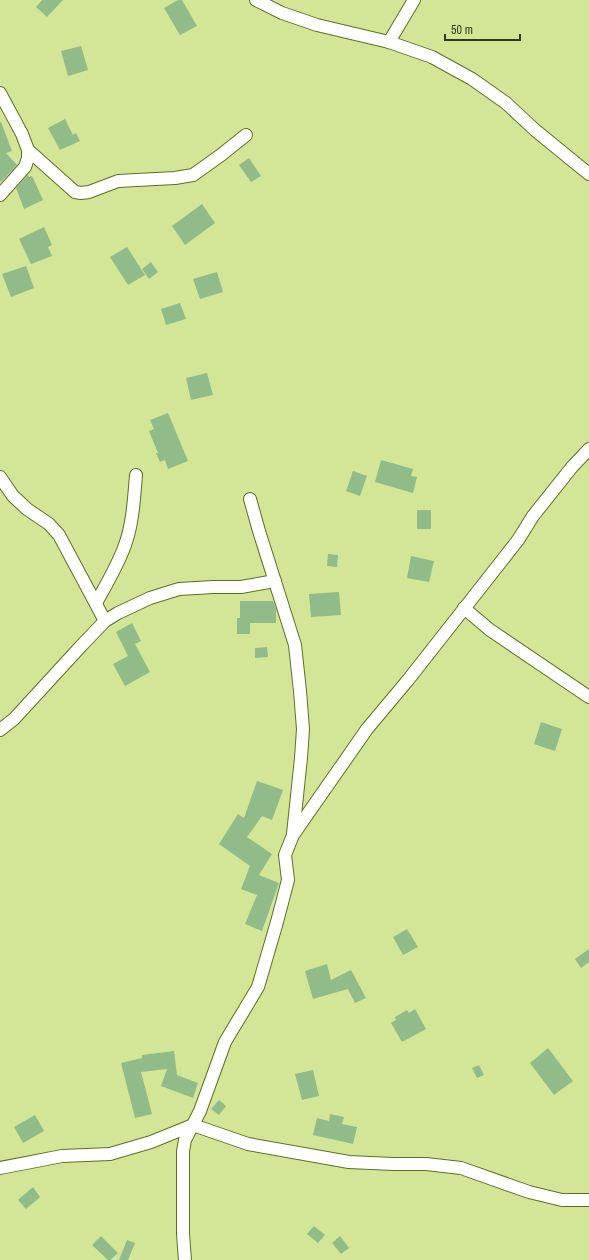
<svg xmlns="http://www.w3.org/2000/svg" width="589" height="1260" viewBox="0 0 589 1260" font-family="'Archivo Narrow',sans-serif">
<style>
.building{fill:#91bb88}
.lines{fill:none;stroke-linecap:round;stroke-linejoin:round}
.minor-casing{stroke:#607021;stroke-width:14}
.minor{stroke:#fff;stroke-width:12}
</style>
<rect width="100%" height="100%" fill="#d3e697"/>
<g class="building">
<polygon points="42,0 63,0 47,17 36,7"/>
<polygon points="178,0 182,0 197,26 180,35 164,8"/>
<polygon points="81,46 88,70 68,76 61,51"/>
<polygon points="65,119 73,135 76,133 80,141 60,150 48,128"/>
<polygon points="0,122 1,122 12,151 6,153 17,165 1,182 0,181"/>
<polygon points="249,158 261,176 251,182 239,165"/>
<polygon points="28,175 29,177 32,176 43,200 24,209 16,188"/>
<polygon points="202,204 215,223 185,245 172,226"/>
<polygon points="44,227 52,245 48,247 52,256 31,264 19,239"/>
<polygon points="127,247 145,275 128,285 110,257"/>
<polygon points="151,262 158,272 149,279 142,269"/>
<polygon points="26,266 34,288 11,297 2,274"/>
<polygon points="217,272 223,292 200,299 193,279"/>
<polygon points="180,303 186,319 166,325 161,309"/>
<polygon points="207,373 213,395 191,400 186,378"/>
<polygon points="168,413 188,461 168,469 165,460 160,462 156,453 158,453 149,431 154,429 150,420"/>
<polygon points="381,460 413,469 411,476 417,477 413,493 375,482"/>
<polygon points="353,471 367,476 360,496 346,491"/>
<rect x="417" y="510" width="14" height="19"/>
<polygon points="328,554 338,555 337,567 327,566"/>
<polygon points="411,556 434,561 429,582 407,578"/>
<polygon points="339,592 341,615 311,617 309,594"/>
<polygon points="240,601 273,601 276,609 276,623 250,623 250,634 237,634 237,618 240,618"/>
<polygon points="132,623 141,641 135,644 150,672 125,686 113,664 128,656 116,632"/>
<polygon points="267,647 268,657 255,658 255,648"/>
<polygon points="541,722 562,729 555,751 534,744"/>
<polygon points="257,781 283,790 272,820 262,816 247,837 272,854 259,875 279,883 262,931 245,924 257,895 241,889 250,866 219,844 238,814 244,818"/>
<polygon points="407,929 418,947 403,955 393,937"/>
<polygon points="589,949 589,962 581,968 575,959"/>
<polygon points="327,964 331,980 351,970 366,998 355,1003 348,989 313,999 305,971"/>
<polygon points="415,1009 426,1029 402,1042 391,1023 396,1020 395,1017 407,1010 409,1013"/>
<polygon points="548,1048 573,1081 554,1095 530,1063"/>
<polygon points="174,1051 177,1075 198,1083 193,1098 161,1086 167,1069 141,1072 152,1114 135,1118 121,1063 142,1058 142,1055"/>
<polygon points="479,1065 484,1075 477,1078 472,1068"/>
<polygon points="313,1070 319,1096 302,1100 295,1074"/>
<polygon points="219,1100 226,1106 219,1115 211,1109"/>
<polygon points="330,1114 344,1117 342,1124 357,1127 353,1144 313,1135 317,1118 329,1121"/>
<polygon points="35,1115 44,1131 23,1143 14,1127"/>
<polygon points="33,1187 40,1197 26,1209 18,1200"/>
<polygon points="314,1226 325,1235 318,1243 307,1234"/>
<polygon points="101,1236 118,1253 110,1260 108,1260 92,1245"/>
<polygon points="340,1236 349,1248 341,1254 332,1243"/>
<polygon points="127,1240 135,1243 128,1260 119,1260"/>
</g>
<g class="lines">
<g class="minor-casing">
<g id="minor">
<polyline points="256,0 282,13 317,25 389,42 432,57 472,79 506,103 535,130 589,174"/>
<polyline points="389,42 414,0"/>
<polyline points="0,93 22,134 28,150 28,158 25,167 0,195"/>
<polyline points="28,150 75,192 81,193 89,192 118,181 175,178 193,175 221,155 246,135"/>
<polyline points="0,477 13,496 27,509 49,524 59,535 105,621"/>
<polyline points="250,499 259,531 295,645 300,691 303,729 301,758 293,834"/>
<path d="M96,603C106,585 118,565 125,545C133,523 134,498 136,475"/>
<polyline points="464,608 490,630 589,697"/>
<polyline points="0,730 14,719 81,646 105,621 118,613 150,598 179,589 213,587 241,587 275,581"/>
<polyline points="0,1168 62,1156 110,1154 151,1142 193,1125 248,1144 349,1162 393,1164 426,1164 461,1168 529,1192 562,1200 589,1200"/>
<polyline points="185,1260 183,1234 183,1151 185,1140 200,1111 225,1042 258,987 277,922 288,880 285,855 293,835 367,729 408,680 500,563 518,540 533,516 572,467 589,449"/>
</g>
</g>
<use href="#minor" class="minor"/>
</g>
<path d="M445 34v6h75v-6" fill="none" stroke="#323919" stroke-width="2"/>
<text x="451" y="34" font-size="12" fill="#323919" stroke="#d3e697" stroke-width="3" paint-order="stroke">50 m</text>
</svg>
